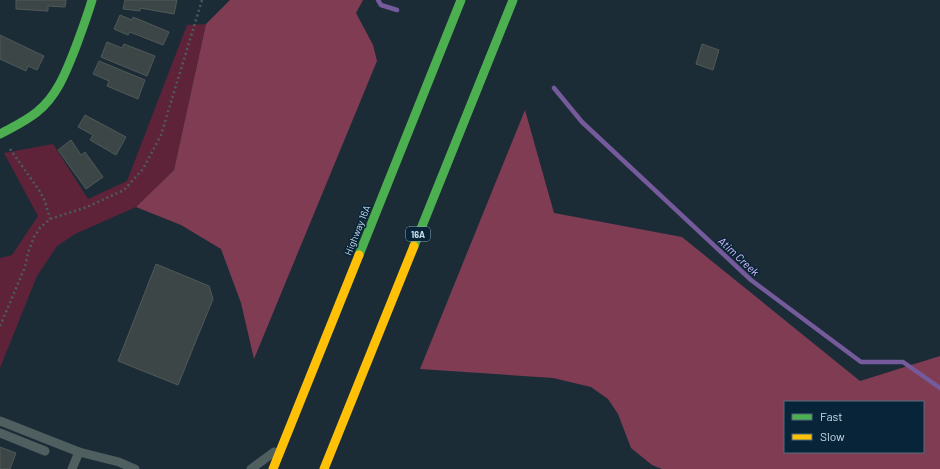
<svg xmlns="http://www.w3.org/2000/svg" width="940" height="469" viewBox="0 0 940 469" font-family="Barlow,sans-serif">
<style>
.green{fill:#5e2239}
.forest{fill:#7f3c53;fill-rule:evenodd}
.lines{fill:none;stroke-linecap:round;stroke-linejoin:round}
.stream{stroke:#755a9c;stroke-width:4.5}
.building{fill:#3c4646;stroke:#505957}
.path{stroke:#4e5b5d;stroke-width:2.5;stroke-dasharray:2 3;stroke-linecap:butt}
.lane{stroke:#4f5f5f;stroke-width:9}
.fast{stroke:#4caf50;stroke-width:9}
.slow{stroke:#ffc107;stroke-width:9}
.labels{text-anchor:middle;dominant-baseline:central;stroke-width:3;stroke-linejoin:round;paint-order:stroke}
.shield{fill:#072438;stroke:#90a4b3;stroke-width:1}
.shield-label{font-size:9px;font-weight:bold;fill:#cadbe8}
.street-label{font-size:10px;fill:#cadbe8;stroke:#072438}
.water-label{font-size:11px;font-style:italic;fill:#d8c0fc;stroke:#072438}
</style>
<rect width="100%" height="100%" fill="#1c2c37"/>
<polygon class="green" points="206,24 174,170 136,207 75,234 57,246 37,276 0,368 0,258 12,255 38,216 4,153 53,144 88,199 127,181 187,25"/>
<g class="forest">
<polygon points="230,0 363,0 356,13 373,45 377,61 254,359 241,303 221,249 181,225 136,207 174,170 206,24"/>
<path d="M525,110L554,213L682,237L860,381L940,356V469H662L652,465L631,448L618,414L608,399L591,387L553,378L420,369ZM785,402H923V452H785Z"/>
</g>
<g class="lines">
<g class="stream">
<polyline points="378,0 381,5 397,10"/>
<polyline points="554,88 582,122 751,280 861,362 903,362 940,388"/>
</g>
</g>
<g class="building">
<polygon points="16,0 66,0 65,7 48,6 48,11 16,9"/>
<polygon points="125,0 177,0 174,14 140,8 140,11 123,9"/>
<polygon points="120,15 132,20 133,17 169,32 163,45 130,32 128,35 114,29"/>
<polygon points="0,35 44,56 37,70 28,66 26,71 0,59"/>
<polygon points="107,42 122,48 124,44 155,56 147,76 101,57"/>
<polygon points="702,44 719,50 713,70 696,64"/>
<polygon points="99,61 145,80 138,99 107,86 109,81 93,74"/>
<polygon points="85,115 126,137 116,155 90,140 93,135 78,127"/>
<polygon points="71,140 81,155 85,152 103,177 86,189 58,150"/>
<polygon points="156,264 209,286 213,299 178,385 118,361"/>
<polygon points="0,447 16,453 10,469 0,469"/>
</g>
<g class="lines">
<g class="path">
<polyline points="10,149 39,190 45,201 50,219"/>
<polyline points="0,326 25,267 28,253 34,237 40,228 50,219 87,207 124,190 143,169 161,135 202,0"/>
</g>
<g class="lane">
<polyline points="0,421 79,452 119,462 135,469"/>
<polyline points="0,433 45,451"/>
<polyline points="72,469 79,452"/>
<polyline points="251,469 274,452"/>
</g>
<g class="fast">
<path d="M0,134C13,127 26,121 37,112C57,96 66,72 75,49C81,33 87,17 92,0"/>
<polyline points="414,246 513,0"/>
<polyline points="359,255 461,0"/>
</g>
<g class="slow">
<polyline points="273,469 359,255"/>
<polyline points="324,469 414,246"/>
</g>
</g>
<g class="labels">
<rect class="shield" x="406" y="227" width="24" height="14" rx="3"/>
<g class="shield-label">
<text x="418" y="234">16A</text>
</g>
<g class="street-label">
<text transform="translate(357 230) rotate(-68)">Highway 16A</text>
</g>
<g class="water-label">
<text transform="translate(739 256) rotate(43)">Atim Creek</text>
</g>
</g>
<rect x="784" y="401" width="140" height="52" fill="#072438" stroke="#556d7e"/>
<rect x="792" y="414" width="20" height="6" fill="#4caf50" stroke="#556d7e"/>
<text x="820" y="421" font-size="12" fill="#cadbe8">Fast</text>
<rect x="792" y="434" width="20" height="6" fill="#ffc107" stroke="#556d7e"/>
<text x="820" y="441" font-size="12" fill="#cadbe8">Slow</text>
</svg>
